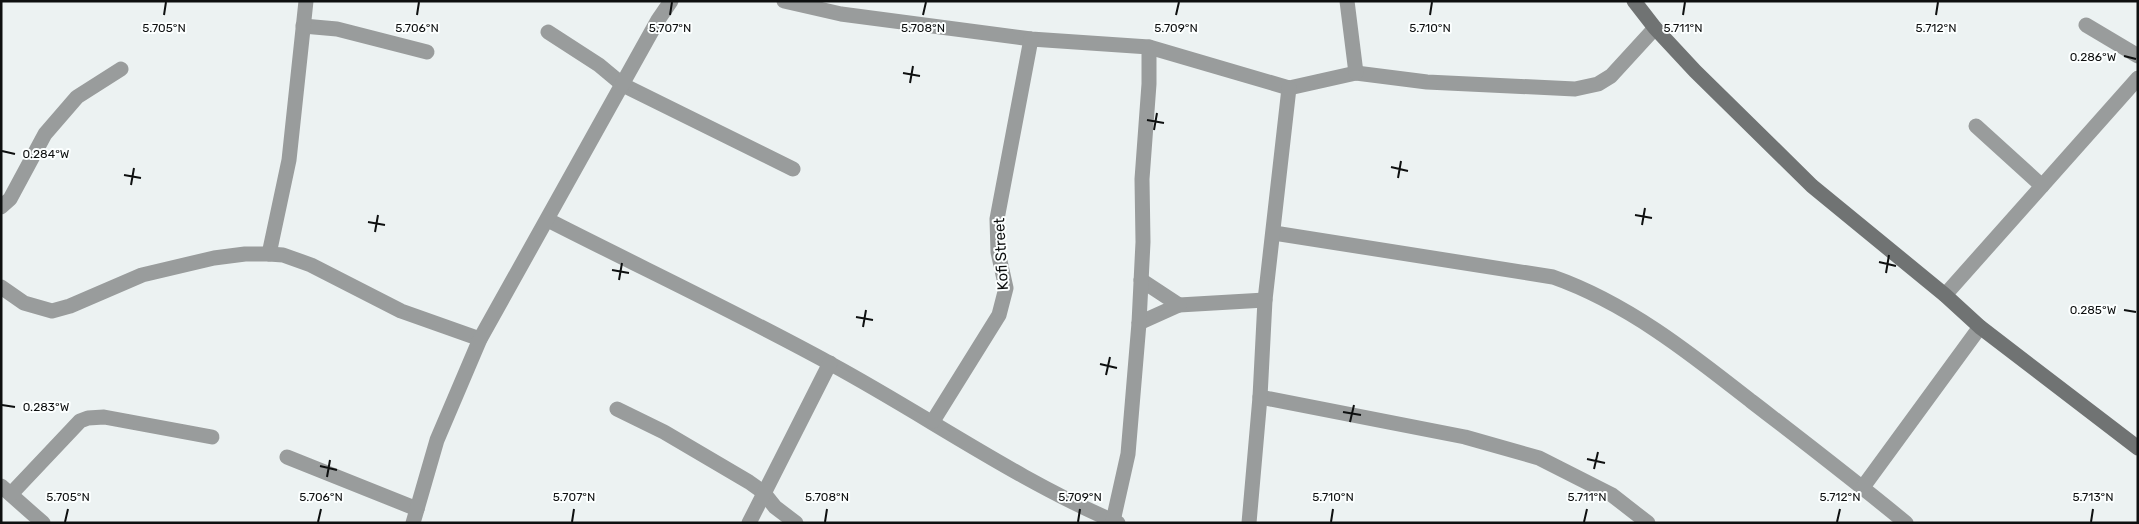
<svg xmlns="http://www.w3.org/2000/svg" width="2139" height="524" viewBox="0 0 2139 524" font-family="Rubik,sans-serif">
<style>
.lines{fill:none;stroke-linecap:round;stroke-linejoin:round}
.street{stroke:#999c9c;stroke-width:15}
.secondary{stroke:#707373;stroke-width:15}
.ticks{fill:none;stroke:#0e1010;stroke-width:2}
.labels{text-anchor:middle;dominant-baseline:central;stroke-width:4;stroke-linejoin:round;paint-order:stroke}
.street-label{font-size:15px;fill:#0e1010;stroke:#fcffff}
.ticks-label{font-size:12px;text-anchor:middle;fill:#0e1010;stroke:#fcffff;stroke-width:4;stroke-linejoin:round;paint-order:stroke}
</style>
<rect width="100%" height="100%" fill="#ecf2f2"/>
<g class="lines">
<g class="street">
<polyline points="784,1 841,14 1031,39 1149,47 1289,88 1356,73 1427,82 1575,89 1598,84 1611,76 1655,28"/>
<polyline points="1347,1 1356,73"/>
<polyline points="2086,25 2138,56"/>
<polyline points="303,26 337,29 427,52"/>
<polyline points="548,32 599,65 623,85 793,169"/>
<polyline points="1976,126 2042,186"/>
<polyline points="1,207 10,199 45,134 77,97 121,69"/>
<path d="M548,220C642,268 738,313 831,364C927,416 1017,480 1118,523"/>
<path d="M1274,233L1553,277C1627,303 1690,353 1751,401C1803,441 1855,481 1906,523"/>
<polyline points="269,254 289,160 306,1"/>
<polyline points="1,287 24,303 52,311 70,306 142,275 214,258 245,254 269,254 283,255 311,265 401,311 480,339"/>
<polyline points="1945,295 2138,78"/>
<polyline points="1179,305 1265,300"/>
<polyline points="1139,323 1179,305 1141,280"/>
<polyline points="1260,397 1465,437 1539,458 1612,495 1648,523"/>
<polyline points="617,409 664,432 749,482 763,492 775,507 796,523"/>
<polyline points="933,421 999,315 1006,288 998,252 997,219 1031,39"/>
<polyline points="287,457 417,509"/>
<polyline points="1,486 43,523"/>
<polyline points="1863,487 1980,327"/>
<polyline points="11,494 80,421 88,418 104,417 212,437"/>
<polyline points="1113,521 1128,454 1139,323 1143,242 1142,179 1149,84 1149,47"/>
<polyline points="413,523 437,440 480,339 658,20 671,1"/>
<polyline points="749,523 830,363"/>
<polyline points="1249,523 1260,397 1265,300 1289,88"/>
</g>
<polyline class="secondary" points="1634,1 1655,28 1695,71 1812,186 1945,295 1980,327 2138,448"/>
</g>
<path class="ticks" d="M164,15L166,2M417,15L419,2M670,15L672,2M923,15L926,2M1176,15L1179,2M1430,15L1432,2M1683,15L1685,2M1936,15L1938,2M2124,56L2136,59M903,73L920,76M910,83L913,66M1147,120L1164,123M1154,130L1157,113M2,151L15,154M1391,167L1408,171M124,175L141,178M1398,178L1401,161M131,185L134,168M1635,215L1652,218M368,222L385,225M1642,225L1645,208M375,232L378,215M1879,262L1896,266M612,270L629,273M1886,273L1889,255M619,280L622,263M2124,310L2136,312M856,317L873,320M863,327L866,310M1100,364L1117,368M1106,375L1110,357M2,405L15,407M1343,412L1361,415M1350,422L1354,405M1587,459L1605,463M320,466L337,470M1594,469L1598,452M327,477L330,460M65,522L68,509M318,522L321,509M572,522L574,509M825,522L827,509M1078,522L1080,509M1331,522L1333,509M1584,522L1587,509M1837,522L1840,509M2091,522L2093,509"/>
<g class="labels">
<g class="street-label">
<text transform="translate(1001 254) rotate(-93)">Kofi Street</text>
</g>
</g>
<g class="ticks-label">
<text x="164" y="32">5.705°N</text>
<text x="417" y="32">5.706°N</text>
<text x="670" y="32">5.707°N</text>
<text x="923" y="32">5.708°N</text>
<text x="1176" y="32">5.709°N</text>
<text x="1430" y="32">5.710°N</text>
<text x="1683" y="32">5.711°N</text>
<text x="1936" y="32">5.712°N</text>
<text x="2093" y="61">0.286°W</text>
<text x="46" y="158">0.284°W</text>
<text x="2093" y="314">0.285°W</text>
<text x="46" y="411">0.283°W</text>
<text x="68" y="501">5.705°N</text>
<text x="321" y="501">5.706°N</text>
<text x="574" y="501">5.707°N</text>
<text x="827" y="501">5.708°N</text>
<text x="1080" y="501">5.709°N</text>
<text x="1333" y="501">5.710°N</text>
<text x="1587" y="501">5.711°N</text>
<text x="1840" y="501">5.712°N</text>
<text x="2093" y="501">5.713°N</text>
</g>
<rect width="2139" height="524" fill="none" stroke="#0e1010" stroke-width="5"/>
</svg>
